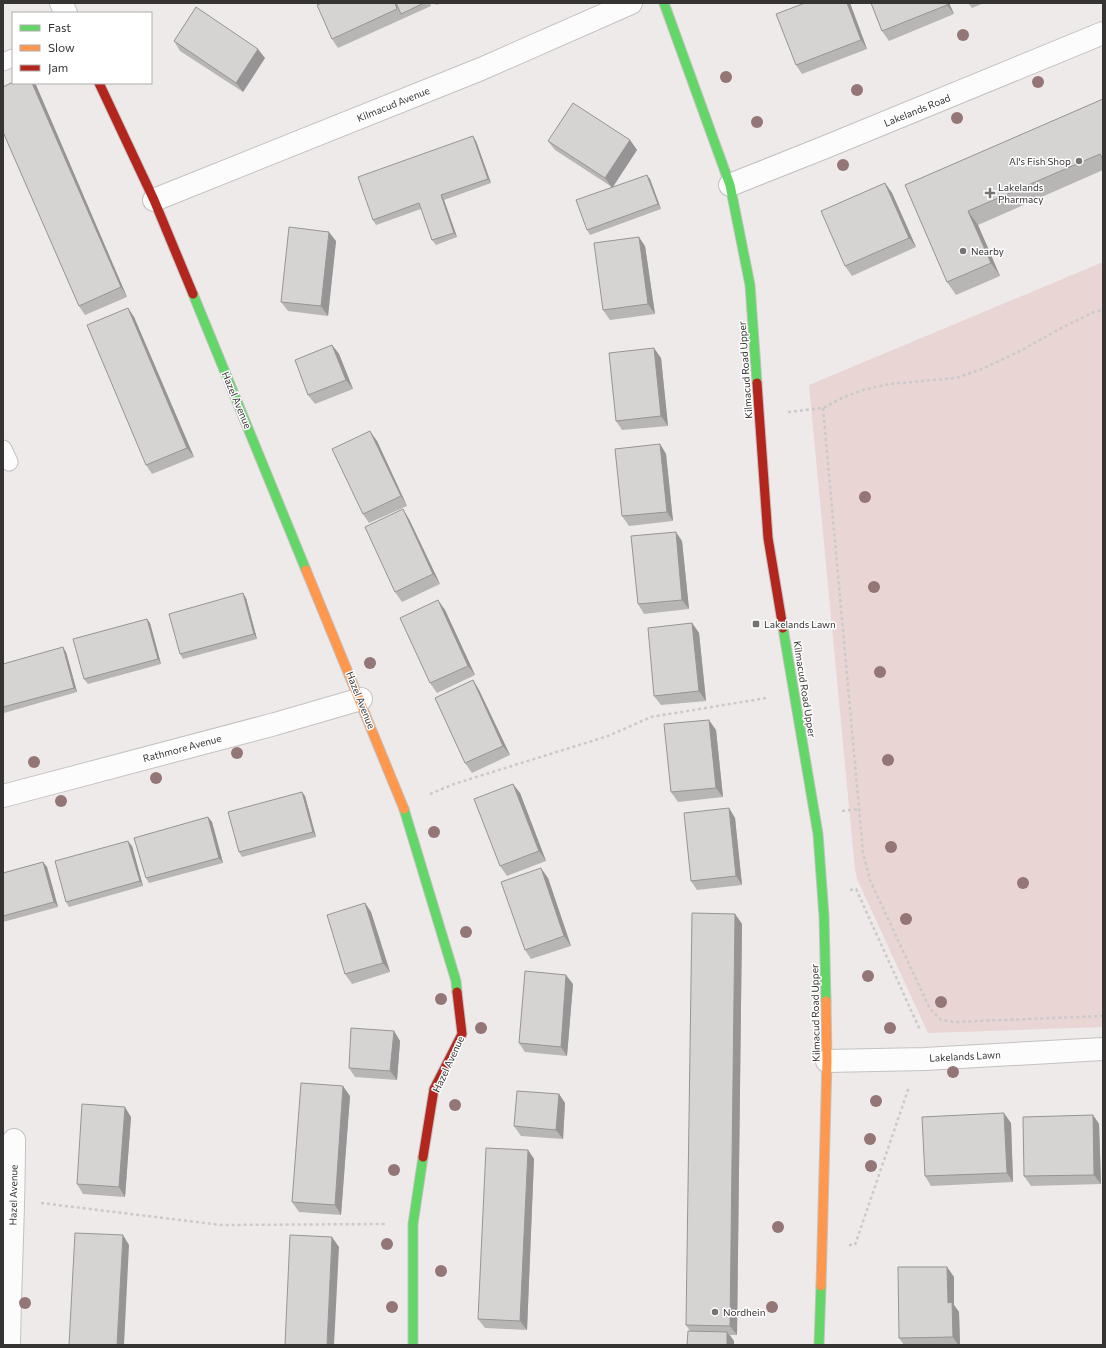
<svg xmlns="http://www.w3.org/2000/svg" width="1106" height="1348" viewBox="0 0 1106 1348" font-family="Commissioner,sans-serif">
<style>
.green{fill:#e9d5d4}
.lines{fill:none;stroke-linecap:round;stroke-linejoin:round}
.lane-casing{stroke:#c4c1c1;stroke-width:19}
.street-casing{stroke:#c4c1c1;stroke-width:24}
.fast-casing{stroke:#c4c1c1;stroke-width:11}
.slow-casing{stroke:#c4c1c1;stroke-width:11}
.jam-casing{stroke:#c4c1c1;stroke-width:11}
.path{stroke:#cbc9c9;stroke-width:2.5;stroke-dasharray:3 3;stroke-linecap:butt}
.lane{stroke:#fcfcfc;stroke-width:17}
.street{stroke:#fcfcfc;stroke-width:22}
.fast{stroke:#63d668;stroke-width:9}
.slow{stroke:#ff974d;stroke-width:9}
.jam{stroke:#b3261e;stroke-width:9}
.tree{fill:#947676}
.wall{fill:#b8b5b5}
.shaded-wall{fill:#969494}
.building{fill:#d6d3d3;stroke:#969494}
.poi-dot{fill:#767373;stroke:#fff;stroke-width:1.5}
.labels{text-anchor:middle;dominant-baseline:central;stroke-width:3;stroke-linejoin:round;paint-order:stroke}
.street-label{font-size:10px;fill:#363333;stroke:#fff}
.poi-label{font-size:10px;fill:#363333;stroke:#fff;text-anchor:start}
</style>
<rect width="100%" height="100%" fill="#eeeaea"/>
<polygon class="green" points="1103,262 1103,1027 928,1033 857,879 855,870 809,385"/>
<g class="lines">
<g class="lane-casing">
<g id="lane">
<polyline points="3,62 13,58"/>
<polyline points="3,449 9,462"/>
</g>
</g>
<g class="street-casing">
<g id="street">
<polyline points="61,3 66,13"/>
<polyline points="730,185 828,146 1103,33"/>
<polyline points="154,200 481,69 631,3"/>
<polyline points="3,796 275,724 361,699"/>
<polyline points="827,1061 925,1059 1103,1049"/>
<path d="M9,1345C10,1277 14,1209 14,1140"/>
</g>
</g>
<g class="fast-casing">
<g id="fast">
<polyline points="664,3 730,185 750,285 757,383"/>
<polyline points="193,294 306,570"/>
<polyline points="783,628 818,834 824,916 826,1001"/>
<polyline points="404,809 456,981 457,992"/>
<polyline points="413,1345 413,1224 423,1157"/>
<polyline points="819,1345 821,1286"/>
</g>
</g>
<g class="slow-casing">
<g id="slow">
<polyline points="306,570 404,809"/>
<polyline points="821,1286 827,1061 826,1001"/>
</g>
</g>
<g class="jam-casing">
<g id="jam">
<polyline points="99,83 154,200 193,294"/>
<polyline points="757,383 768,538 783,628"/>
<polyline points="423,1157 434,1089 462,1034 457,992"/>
</g>
</g>
<g class="path">
<polyline points="823,408 863,853 870,880 930,1009 941,1020 954,1022 1103,1016"/>
<polyline points="788,412 823,408 842,398 863,390 889,384 956,378 982,369 1020,351 1063,327 1094,312 1103,310"/>
<polyline points="430,794 454,784 608,736 651,717 766,698"/>
<polyline points="842,811 859,809"/>
<polyline points="850,890 856,889 920,1030"/>
<polyline points="41,1203 221,1225 385,1224"/>
<polyline points="849,1245 855,1245 909,1087"/>
</g>
<use href="#lane" class="lane"/>
<use href="#street" class="street"/>
<use href="#fast" class="fast"/>
<use href="#slow" class="slow"/>
<use href="#jam" class="jam"/>
</g>
<g class="tree">
<circle cx="963" cy="35" r="6"/>
<circle cx="726" cy="77" r="6"/>
<circle cx="1038" cy="82" r="6"/>
<circle cx="857" cy="90" r="6"/>
<circle cx="957" cy="118" r="6"/>
<circle cx="757" cy="122" r="6"/>
<circle cx="843" cy="165" r="6"/>
<circle cx="865" cy="497" r="6"/>
<circle cx="874" cy="587" r="6"/>
<circle cx="370" cy="663" r="6"/>
<circle cx="880" cy="672" r="6"/>
<circle cx="237" cy="753" r="6"/>
<circle cx="888" cy="760" r="6"/>
<circle cx="34" cy="762" r="6"/>
<circle cx="156" cy="778" r="6"/>
<circle cx="61" cy="801" r="6"/>
<circle cx="434" cy="832" r="6"/>
<circle cx="891" cy="847" r="6"/>
<circle cx="1023" cy="883" r="6"/>
<circle cx="906" cy="919" r="6"/>
<circle cx="466" cy="932" r="6"/>
<circle cx="868" cy="976" r="6"/>
<circle cx="441" cy="999" r="6"/>
<circle cx="941" cy="1002" r="6"/>
<circle cx="481" cy="1028" r="6"/>
<circle cx="890" cy="1028" r="6"/>
<circle cx="953" cy="1072" r="6"/>
<circle cx="876" cy="1101" r="6"/>
<circle cx="455" cy="1105" r="6"/>
<circle cx="870" cy="1139" r="6"/>
<circle cx="871" cy="1166" r="6"/>
<circle cx="394" cy="1170" r="6"/>
<circle cx="778" cy="1227" r="6"/>
<circle cx="387" cy="1244" r="6"/>
<circle cx="441" cy="1271" r="6"/>
<circle cx="25" cy="1303" r="6"/>
<circle cx="392" cy="1307" r="6"/>
<circle cx="772" cy="1307" r="6"/>
</g>
<g class="wall">
<polygon points="322,3 430,3 431,6 338,48 332,39"/>
<polygon points="435,3 443,3 436,5"/>
<polygon points="805,3 850,3 867,49 802,74 796,65"/>
<polygon points="871,3 949,3 954,14 889,41 882,31"/>
<polygon points="968,3 984,3 972,8"/>
<polygon points="174,41 265,58 243,92 180,51"/>
<polygon points="13,83 34,83 36,85 127,297 85,315 79,306"/>
<polygon points="1103,99 1103,170 978,225 1000,276 956,295 947,282 905,185"/>
<polygon points="630,140 637,150 613,187 650,179 661,209 590,235 587,230 612,187 555,150 548,141"/>
<polygon points="476,141 491,183 444,200 457,237 436,245 432,240 421,209 376,225 373,220"/>
<polygon points="885,183 892,193 916,247 852,276 845,266"/>
<polygon points="336,241 328,316 288,311 281,302"/>
<polygon points="645,246 655,314 610,320 603,310"/>
<polygon points="128,308 134,317 194,457 152,474 146,465"/>
<polygon points="332,345 339,354 353,389 315,404 308,395"/>
<polygon points="661,358 668,426 622,430 616,421"/>
<polygon points="377,441 407,506 369,523 363,514"/>
<polygon points="660,444 666,454 673,521 629,526 622,516"/>
<polygon points="409,519 440,584 402,602 395,592"/>
<polygon points="682,541 689,609 644,614 638,604"/>
<polygon points="246,598 257,639 183,659 180,654"/>
<polygon points="445,610 475,675 437,693 430,683"/>
<polygon points="150,623 161,664 88,684 84,679"/>
<polygon points="692,623 699,633 706,701 661,705 654,696"/>
<polygon points="66,652 77,692 4,713 3,712 3,664"/>
<polygon points="473,680 479,690 510,755 472,773 465,763"/>
<polygon points="716,730 723,797 678,802 671,792"/>
<polygon points="520,793 546,861 507,876 500,866"/>
<polygon points="305,796 316,837 242,857 239,852"/>
<polygon points="729,808 735,818 742,885 697,890 691,881"/>
<polygon points="208,817 212,822 223,863 149,883 146,878"/>
<polygon points="132,846 143,886 69,907 66,902"/>
<polygon points="43,862 47,867 58,907 3,922 3,873"/>
<polygon points="548,878 571,946 531,959 525,950"/>
<polygon points="365,903 371,912 390,972 352,984 345,974"/>
<polygon points="735,914 742,924 737,1335 730,1335 734,1341 734,1345 687,1345 690,1331 686,1325"/>
<polygon points="573,984 567,1056 525,1052 519,1043"/>
<polygon points="394,1031 400,1041 397,1080 355,1077 349,1068"/>
<polygon points="559,1094 565,1103 563,1139 521,1136 514,1126"/>
<polygon points="350,1096 341,1215 299,1212 292,1202"/>
<polygon points="1093,1115 1099,1124 1101,1184 1031,1186 1024,1176"/>
<polygon points="131,1117 125,1197 83,1194 77,1184"/>
<polygon points="1011,1123 1013,1182 931,1186 925,1176"/>
<polygon points="528,1150 534,1159 527,1330 485,1328 478,1319"/>
<polygon points="947,1267 954,1277 954,1305 959,1312 960,1345 904,1345 899,1338"/>
</g>
<g class="shaded-wall">
<polygon points="847,3 850,3 867,49 861,40"/>
<polygon points="947,3 949,3 954,14 947,5"/>
<polygon points="258,49 265,58 243,92 236,83"/>
<polygon points="32,83 34,83 36,85 127,297 121,287"/>
<polygon points="473,136 476,141 491,183 488,179"/>
<polygon points="630,140 637,150 612,188 605,178"/>
<polygon points="647,175 650,179 661,209 658,204"/>
<polygon points="885,183 892,193 916,247 909,238"/>
<polygon points="441,195 444,200 457,237 454,233"/>
<polygon points="968,211 978,225 1000,276 991,263"/>
<polygon points="329,232 336,241 328,316 321,306"/>
<polygon points="639,237 645,246 655,314 648,304"/>
<polygon points="128,308 134,317 194,457 187,448"/>
<polygon points="332,345 339,354 353,389 346,380"/>
<polygon points="654,348 661,358 668,426 661,416"/>
<polygon points="370,431 377,441 407,506 401,496"/>
<polygon points="660,444 666,454 673,521 667,512"/>
<polygon points="403,509 409,519 440,584 433,574"/>
<polygon points="676,532 682,541 689,609 682,600"/>
<polygon points="243,593 246,598 257,639 254,634"/>
<polygon points="438,600 445,610 475,675 468,666"/>
<polygon points="147,619 150,623 161,664 158,659"/>
<polygon points="692,623 699,633 706,701 699,691"/>
<polygon points="63,647 66,652 77,692 74,688"/>
<polygon points="473,680 479,690 510,755 503,746"/>
<polygon points="709,720 716,730 723,797 716,788"/>
<polygon points="513,784 520,793 546,861 539,851"/>
<polygon points="302,792 305,796 316,837 313,832"/>
<polygon points="729,808 735,818 742,885 736,876"/>
<polygon points="208,817 212,822 223,863 219,858"/>
<polygon points="128,841 132,846 143,886 140,881"/>
<polygon points="43,862 47,867 58,907 54,902"/>
<polygon points="541,868 548,878 571,946 564,936"/>
<polygon points="365,903 371,912 390,972 383,963"/>
<polygon points="735,914 742,924 737,1335 730,1326"/>
<polygon points="566,975 573,984 567,1056 561,1047"/>
<polygon points="394,1031 400,1041 397,1080 390,1071"/>
<polygon points="343,1086 350,1096 341,1215 335,1205"/>
<polygon points="559,1094 565,1103 563,1139 556,1130"/>
<polygon points="125,1107 131,1117 125,1197 119,1187"/>
<polygon points="1004,1113 1011,1123 1013,1182 1007,1173"/>
<polygon points="1093,1115 1099,1124 1101,1184 1094,1175"/>
<polygon points="528,1150 534,1159 527,1330 520,1321"/>
<polygon points="123,1235 129,1245 124,1345 117,1345"/>
<polygon points="332,1237 339,1247 334,1345 327,1345"/>
<polygon points="947,1267 954,1277 954,1305 959,1312 960,1345 958,1345 953,1337 948,1303"/>
<polygon points="727,1332 734,1341 734,1345 727,1345"/>
</g>
<g class="building">
<polygon points="322,3 395,3 397,9 332,39 317,5"/>
<polygon points="396,3 424,3 401,14"/>
<polygon points="805,3 847,3 861,40 796,65 776,14"/>
<polygon points="871,3 947,3 947,5 882,31"/>
<polygon points="196,7 258,49 236,83 174,41"/>
<polygon points="13,82 13,83 32,83 121,287 79,306 3,132 3,87"/>
<polygon points="1103,99 1103,160 1100,154 968,211 991,263 947,282 905,185"/>
<polygon points="573,103 630,140 605,178 548,141"/>
<polygon points="473,136 488,179 441,195 454,233 432,240 419,203 373,220 358,177"/>
<polygon points="647,175 658,204 587,230 576,200"/>
<polygon points="885,183 909,238 845,266 821,211"/>
<polygon points="289,227 329,232 321,306 281,302"/>
<polygon points="639,237 648,304 603,310 594,243"/>
<polygon points="128,308 187,448 146,465 87,325"/>
<polygon points="332,345 346,380 308,395 295,360"/>
<polygon points="654,348 661,416 616,421 609,353"/>
<polygon points="370,431 401,496 363,514 332,449"/>
<polygon points="660,444 667,512 622,516 615,449"/>
<polygon points="403,509 433,574 395,592 365,527"/>
<polygon points="676,532 682,600 638,604 631,536"/>
<polygon points="243,593 254,634 180,654 169,614"/>
<polygon points="438,600 468,666 430,683 400,618"/>
<polygon points="147,619 158,659 84,679 73,639"/>
<polygon points="692,623 699,691 654,696 648,628"/>
<polygon points="63,647 74,688 3,707 3,664"/>
<polygon points="473,680 503,746 465,763 435,698"/>
<polygon points="709,720 716,788 671,792 664,724"/>
<polygon points="513,784 539,851 500,866 474,799"/>
<polygon points="302,792 313,832 239,852 228,812"/>
<polygon points="729,808 736,876 691,881 684,813"/>
<polygon points="208,817 219,858 146,878 134,838"/>
<polygon points="128,841 140,881 66,902 55,861"/>
<polygon points="43,862 54,902 3,916 3,873"/>
<polygon points="541,868 564,936 525,950 501,882"/>
<polygon points="365,903 383,963 345,974 327,915"/>
<polygon points="692,913 735,914 730,1326 686,1325"/>
<polygon points="525,971 566,975 561,1047 519,1043"/>
<polygon points="351,1028 394,1031 390,1071 349,1068"/>
<polygon points="301,1083 343,1086 335,1205 292,1202"/>
<polygon points="517,1091 559,1094 556,1130 514,1126"/>
<polygon points="82,1104 125,1107 119,1187 77,1184"/>
<polygon points="1004,1113 1007,1173 925,1176 922,1117"/>
<polygon points="1093,1115 1094,1175 1024,1176 1023,1117"/>
<polygon points="486,1148 528,1150 520,1321 478,1319"/>
<polygon points="75,1233 123,1235 117,1345 69,1345"/>
<polygon points="290,1235 332,1237 327,1345 285,1345"/>
<polygon points="898,1267 947,1267 948,1303 952,1302 953,1337 899,1338"/>
<polygon points="688,1331 727,1332 727,1345 687,1345"/>
</g>
<g class="poi-dot">
<circle cx="1079" cy="161" r="4"/>
<path d="M988 187h4v4h4v4h-4v4h-4v-4h-4v-4h4z"/>
<circle cx="963" cy="251" r="4"/>
<rect x="752" y="620" width="8" height="8" rx="2"/>
<circle cx="715" cy="1312" r="4"/>
</g>
<g class="labels">
<g class="street-label">
<text transform="translate(393 104) rotate(-22)">Kilmacud Avenue</text>
<text transform="translate(917 110) rotate(-22)">Lakelands Road</text>
<text transform="translate(745 370) rotate(-94)">Kilmacud Road Upper</text>
<text transform="translate(237 400) rotate(67)">Hazel Avenue</text>
<text transform="translate(805 689) rotate(81)">Kilmacud Road Upper</text>
<text transform="translate(361 700) rotate(68)">Hazel Avenue</text>
<text transform="translate(182 748) rotate(-15)">Rathmore Avenue</text>
<text transform="translate(815 1013) rotate(-91)">Kilmacud Road Upper</text>
<text transform="translate(965 1056) rotate(-3)">Lakelands Lawn</text>
<text transform="translate(448 1064) rotate(-65)">Hazel Avenue</text>
<text transform="translate(13 1195) rotate(-89)">Hazel Avenue</text>
</g>
<g class="poi-label">
<text x="1071" y="161" text-anchor="end">Al's Fish Shop</text>
<text x="998" y="187">Lakelands<tspan x="998" dy="12">Pharmacy</tspan></text>
<text x="971" y="251">Nearby</text>
<text x="764" y="624">Lakelands Lawn</text>
<text x="723" y="1312">Nordhein</text>
</g>
</g>
<rect width="1106" height="1348" fill="none" stroke="#363333" stroke-width="8"/>
<rect x="12" y="12" width="140" height="72" fill="#ffffff" stroke="#afadad"/>
<rect x="20" y="25" width="20" height="6" fill="#63d668" stroke="#afadad"/>
<text x="48" y="32" font-size="12" fill="#363333">Fast</text>
<rect x="20" y="45" width="20" height="6" fill="#ff974d" stroke="#afadad"/>
<text x="48" y="52" font-size="12" fill="#363333">Slow</text>
<rect x="20" y="65" width="20" height="6" fill="#b3261e" stroke="#afadad"/>
<text x="48" y="72" font-size="12" fill="#363333">Jam</text>
</svg>
